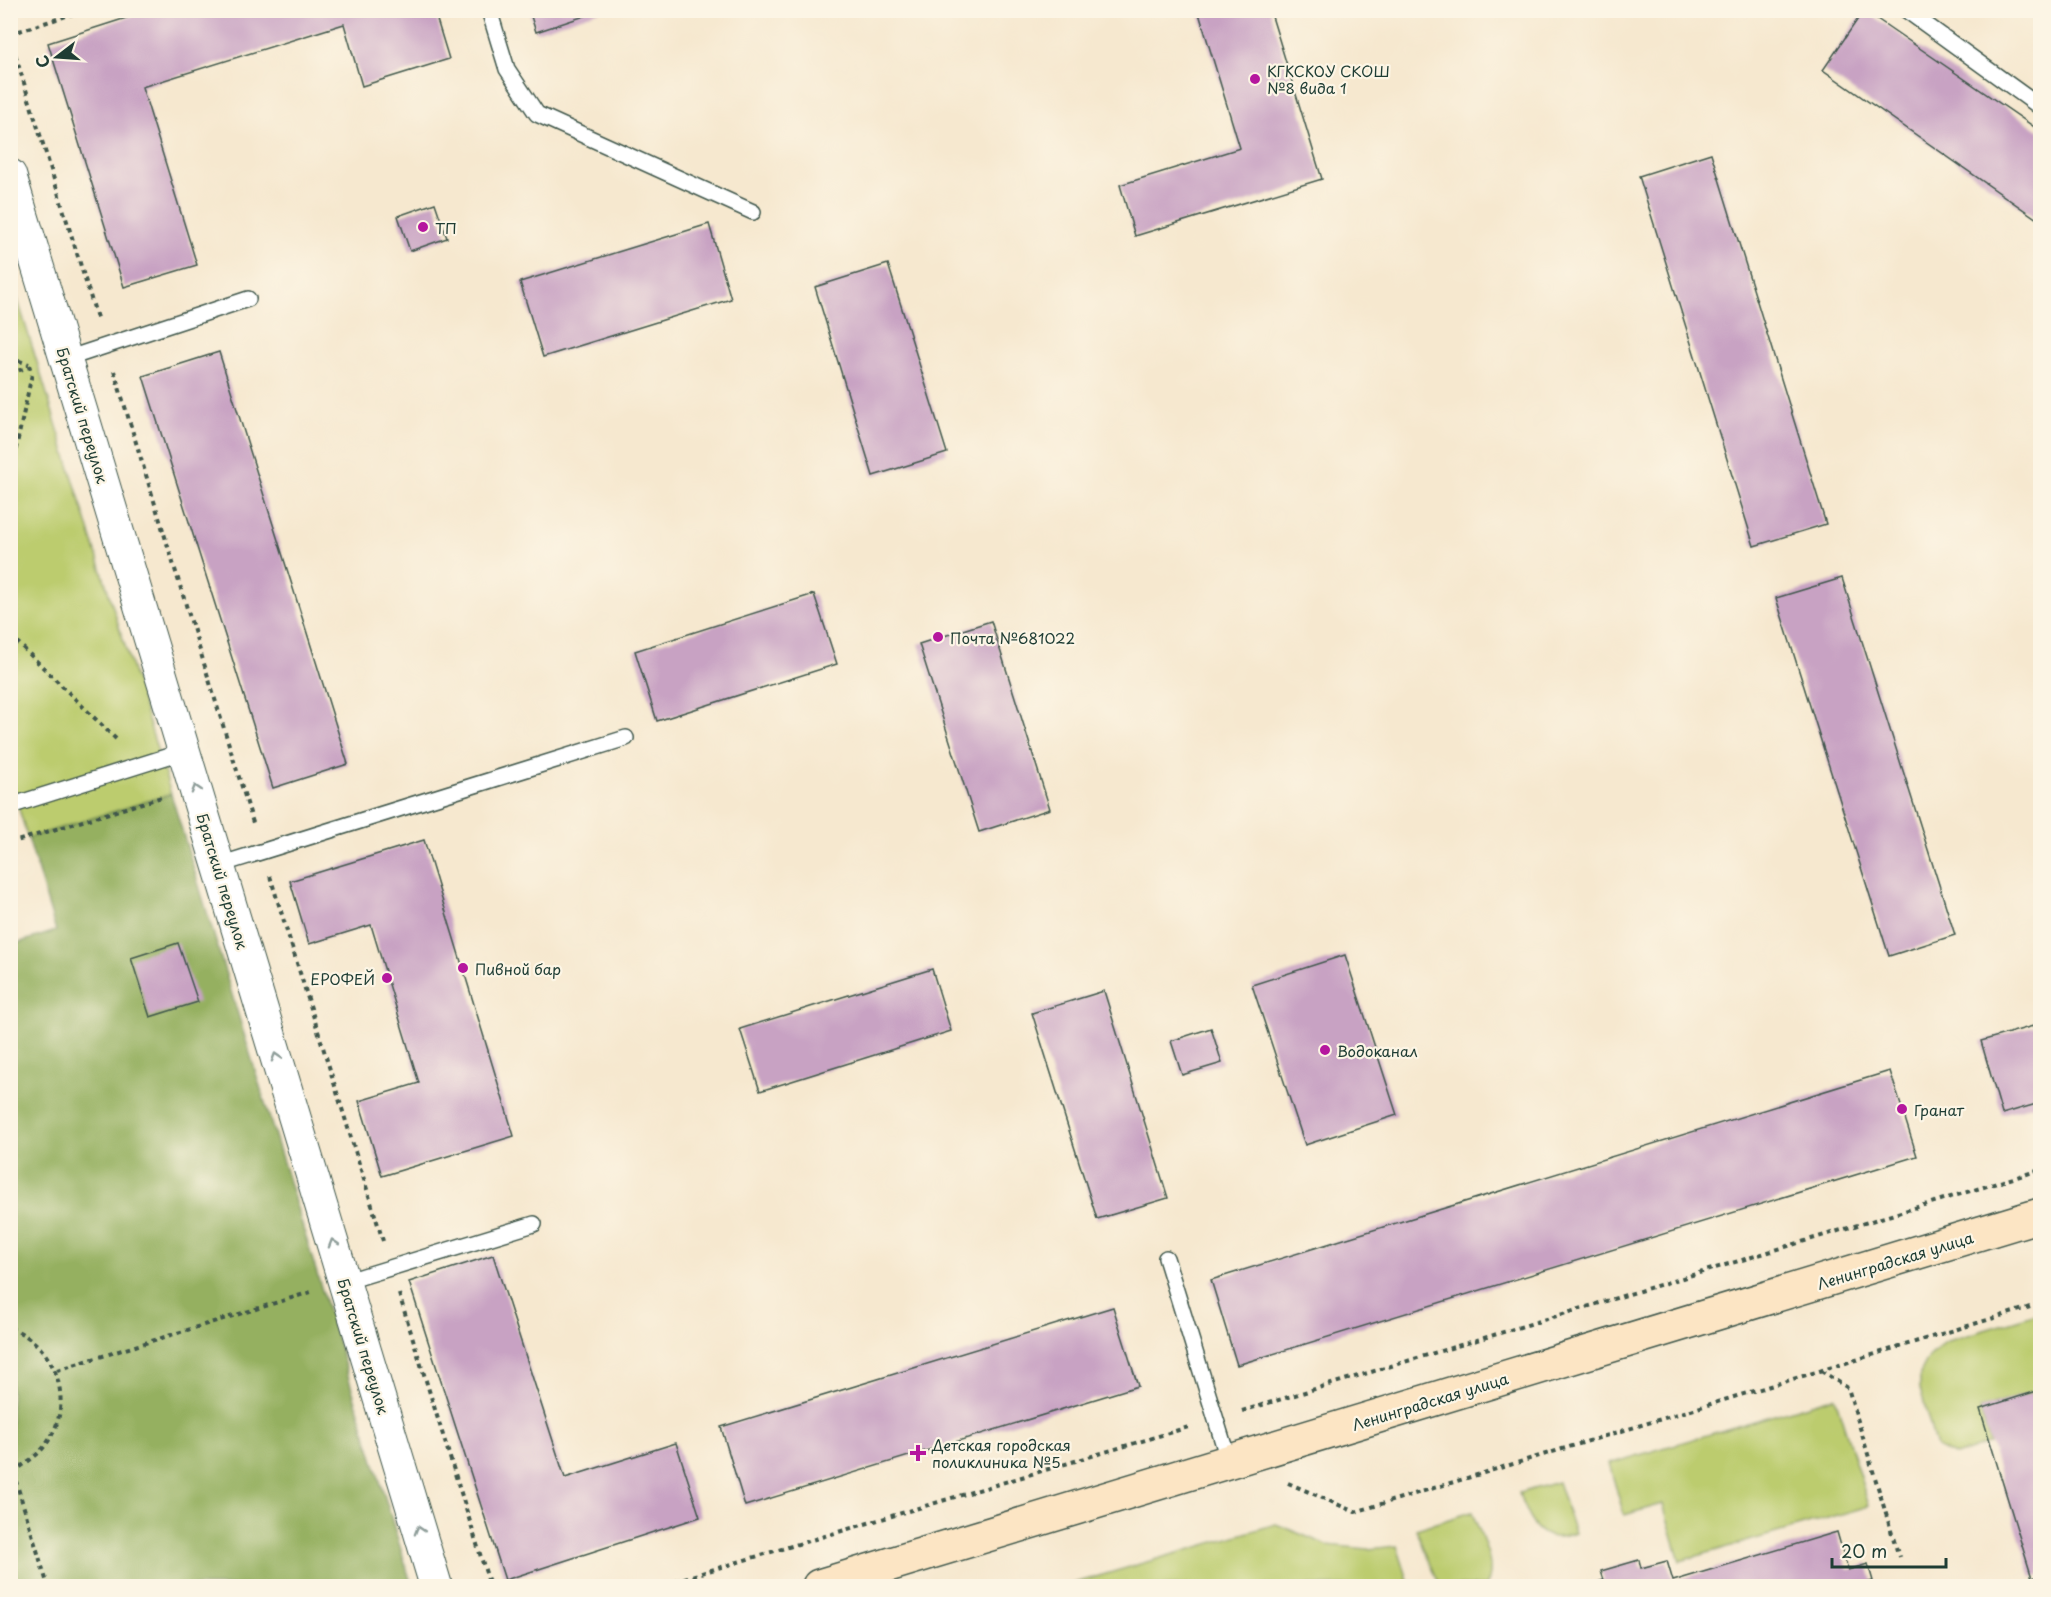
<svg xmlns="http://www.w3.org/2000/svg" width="2051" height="1597" viewBox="0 0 2051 1597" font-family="'Playpen Sans',sans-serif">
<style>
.green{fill:#bccc6e;stroke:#6e8451;stroke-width:1.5}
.forest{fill:#95b061;stroke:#5a764a;stroke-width:1.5}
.building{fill:#c8a2c3}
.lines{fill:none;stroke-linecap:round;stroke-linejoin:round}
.service-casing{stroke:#3f574b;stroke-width:18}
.minor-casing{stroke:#3f574b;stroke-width:34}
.secondary-casing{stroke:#3f574b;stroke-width:36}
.path{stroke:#3f574b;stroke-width:4;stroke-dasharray:4.5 4.5;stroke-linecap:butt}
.service{stroke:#fff;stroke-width:15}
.minor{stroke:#fff;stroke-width:32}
.secondary{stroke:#fce5c4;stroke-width:33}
.oneway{stroke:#8f9e9a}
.poi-dot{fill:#b5179e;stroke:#fcf5e5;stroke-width:2}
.labels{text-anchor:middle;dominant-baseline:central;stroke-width:4.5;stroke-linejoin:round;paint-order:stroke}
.poi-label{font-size:15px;fill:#1f3d34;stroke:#fcf5e5;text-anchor:start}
.street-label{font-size:15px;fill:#1f3d34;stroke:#fcf5e5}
</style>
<rect width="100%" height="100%" fill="#fcf5e5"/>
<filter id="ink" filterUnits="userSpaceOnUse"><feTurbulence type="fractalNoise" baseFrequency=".0167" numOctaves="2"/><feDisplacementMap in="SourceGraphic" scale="12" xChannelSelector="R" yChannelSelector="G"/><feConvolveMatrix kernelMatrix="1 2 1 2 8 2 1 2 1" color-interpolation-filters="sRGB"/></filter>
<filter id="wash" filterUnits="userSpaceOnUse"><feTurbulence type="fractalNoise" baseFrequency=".008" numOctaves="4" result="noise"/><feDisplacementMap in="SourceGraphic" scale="24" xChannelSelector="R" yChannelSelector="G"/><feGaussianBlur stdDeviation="1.35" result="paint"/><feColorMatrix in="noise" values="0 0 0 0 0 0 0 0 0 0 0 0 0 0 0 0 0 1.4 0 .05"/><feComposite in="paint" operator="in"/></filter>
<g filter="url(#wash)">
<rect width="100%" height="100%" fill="#f6e8cf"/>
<g class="green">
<polygon points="10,275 171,794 28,838 10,781"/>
<polygon points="2040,1313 2040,1390 1980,1409 1990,1443 1956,1456 1936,1447 1920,1389 1920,1374 1929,1357 1945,1342"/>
<polygon points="1835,1397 1869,1506 1680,1561 1663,1504 1624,1515 1609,1464"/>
<path d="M1558,1482L1575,1533C1541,1547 1528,1522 1519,1493Z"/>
<path d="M1472,1512C1479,1532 1499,1567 1486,1586H1440L1416,1529Z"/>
<polygon points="1276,1524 1327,1545 1368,1549 1397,1546 1410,1586 1065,1586"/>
</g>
<polygon class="forest" points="171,794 412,1586 11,1586 11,945 56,931 28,838"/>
<g id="blocks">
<g class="building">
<polygon points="151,10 434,10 449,59 362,86 344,24 142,87 197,265 124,287 48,43"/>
<polygon points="529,10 600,10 600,11 536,32"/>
<polygon points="1198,10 1270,10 1322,179 1135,236 1120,185 1240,148"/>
<polygon points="1864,10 2040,131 2040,221 1823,70"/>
<polygon points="1711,153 1826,524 1754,546 1639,176"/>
<polygon points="435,203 447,238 410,251 398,216"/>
<polygon points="709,224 731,299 543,357 520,282"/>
<polygon points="888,264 947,453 873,476 815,287"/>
<polygon points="219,352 348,764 273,788 143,376"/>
<polygon points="1842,578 1955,935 1889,956 1776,598"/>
<polygon points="814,594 837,664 657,721 635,651"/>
<polygon points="991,621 1050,809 979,832 919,644"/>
<polygon points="424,840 514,1136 382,1176 359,1101 419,1083 371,925 309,944 290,881"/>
<polygon points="178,943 198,1002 150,1017 131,958"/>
<polygon points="1345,955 1397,1115 1305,1145 1252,985"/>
<polygon points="932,969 951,1031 760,1091 740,1029"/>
<polygon points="1104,991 1168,1198 1097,1219 1032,1013"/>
<polygon points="2040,1024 2040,1103 2002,1114 1981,1041"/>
<polygon points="1211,1028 1222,1063 1182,1075 1171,1041"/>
<polygon points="1890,1071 1917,1156 1237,1365 1211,1280"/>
<polygon points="493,1255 565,1478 676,1443 700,1517 505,1580 409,1282"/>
<polygon points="1113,1307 1138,1386 745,1506 721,1427"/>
<polygon points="2040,1390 2040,1576 2032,1578 1980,1409"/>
<polygon points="1837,1532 1848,1570 1868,1564 1873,1581 1854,1586 1585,1586 1604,1580 1601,1571 1639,1560 1641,1568 1667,1561 1673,1581"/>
</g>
</g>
</g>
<g filter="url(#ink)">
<use href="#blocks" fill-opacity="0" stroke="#3f574b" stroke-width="1.5"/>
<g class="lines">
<g class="service-casing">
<g id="service">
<polyline points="489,10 507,69 537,114 753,212"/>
<polyline points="1906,10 2040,107"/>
<polyline points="66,359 248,299"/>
<polyline points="10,806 185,751"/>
<polyline points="219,865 626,738"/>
<polyline points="1166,1258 1229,1462"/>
<polyline points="344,1282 534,1224"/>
</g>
</g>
<g class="minor-casing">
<polyline id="minor" points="10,175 436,1586"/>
</g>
<g class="secondary-casing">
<polyline id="secondary" points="819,1586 2040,1215"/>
</g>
<g class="path">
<polyline points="2031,10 2040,17"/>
<polyline points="10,34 85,10"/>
<polyline points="10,38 98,321"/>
<polyline points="10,358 29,364"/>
<polyline points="114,371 254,826"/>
<polyline points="10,373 33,366"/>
<polyline points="10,476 32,374"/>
<polyline points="10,635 119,742"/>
<polyline points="10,843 162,797"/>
<polyline points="270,876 383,1241"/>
<polyline points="399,1294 490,1586"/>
<path d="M10,1328C64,1348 79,1419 34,1457C27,1462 19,1469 10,1472"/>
<polyline points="57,1370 311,1292"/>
<polyline points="1821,1371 1848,1388 1899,1557"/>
<polyline points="1242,1411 2040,1170"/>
<polyline points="13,1472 48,1586"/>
<polyline points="1288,1483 1355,1512 2040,1304"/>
<polyline points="658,1586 1192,1426"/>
</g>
<use href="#service" class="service"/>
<use href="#minor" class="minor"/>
<use href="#secondary" class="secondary"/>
</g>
<defs><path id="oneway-chevron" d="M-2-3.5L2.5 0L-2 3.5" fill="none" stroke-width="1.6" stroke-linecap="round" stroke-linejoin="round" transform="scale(1.5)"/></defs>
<g class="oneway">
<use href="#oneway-chevron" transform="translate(196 789) rotate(-107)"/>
<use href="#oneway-chevron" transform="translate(276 1057) rotate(-107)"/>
<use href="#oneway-chevron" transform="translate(333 1243) rotate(-107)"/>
<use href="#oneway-chevron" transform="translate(419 1530) rotate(-107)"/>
</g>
</g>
<g class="poi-dot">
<circle cx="1255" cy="79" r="6"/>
<circle cx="423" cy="227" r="6"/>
<circle cx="938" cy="637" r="6"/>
<circle cx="463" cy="968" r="6"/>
<circle cx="387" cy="978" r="6"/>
<circle cx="1325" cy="1050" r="6"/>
<circle cx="1902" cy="1109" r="6"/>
<path d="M915 1444h6v6h6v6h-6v6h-6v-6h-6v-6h6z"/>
</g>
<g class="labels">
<g class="poi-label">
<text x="1267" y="70">КГКСКОУ СКОШ<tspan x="1267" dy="17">№8 вида 1</tspan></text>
<text x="435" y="227">ТП</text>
<text x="950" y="637">Почта №681022</text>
<text x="475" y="968">Пивной бар</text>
<text x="375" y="978" text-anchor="end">ЕРОФЕЙ</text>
<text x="1337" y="1050">Водоканал</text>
<text x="1914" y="1109">Гранат</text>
<text x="932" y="1444">Детская городская<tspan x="932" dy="17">поликлиника №5</tspan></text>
</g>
<g class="street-label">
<text transform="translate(83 415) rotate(73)">Братский переулок</text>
<text transform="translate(223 881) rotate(73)">Братский переулок</text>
<text transform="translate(1895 1260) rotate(-17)">Ленинградская улица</text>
<text transform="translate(364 1346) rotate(73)">Братский переулок</text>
<text transform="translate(1430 1401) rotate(-17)">Ленинградская улица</text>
</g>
</g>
<rect width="2051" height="1597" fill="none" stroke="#fcf5e5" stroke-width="36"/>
<g transform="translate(57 57) rotate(253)" stroke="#fcf5e5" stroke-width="4.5" paint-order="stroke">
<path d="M0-4.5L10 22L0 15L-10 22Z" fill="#1f3d34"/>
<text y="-9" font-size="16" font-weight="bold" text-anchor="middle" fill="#1f3d34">С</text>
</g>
<path d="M1832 1558v9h114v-9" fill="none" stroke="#1f3d34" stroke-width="3"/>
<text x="1841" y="1558" font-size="18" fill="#1f3d34" stroke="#fcf5e5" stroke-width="4.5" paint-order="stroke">20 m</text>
</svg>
